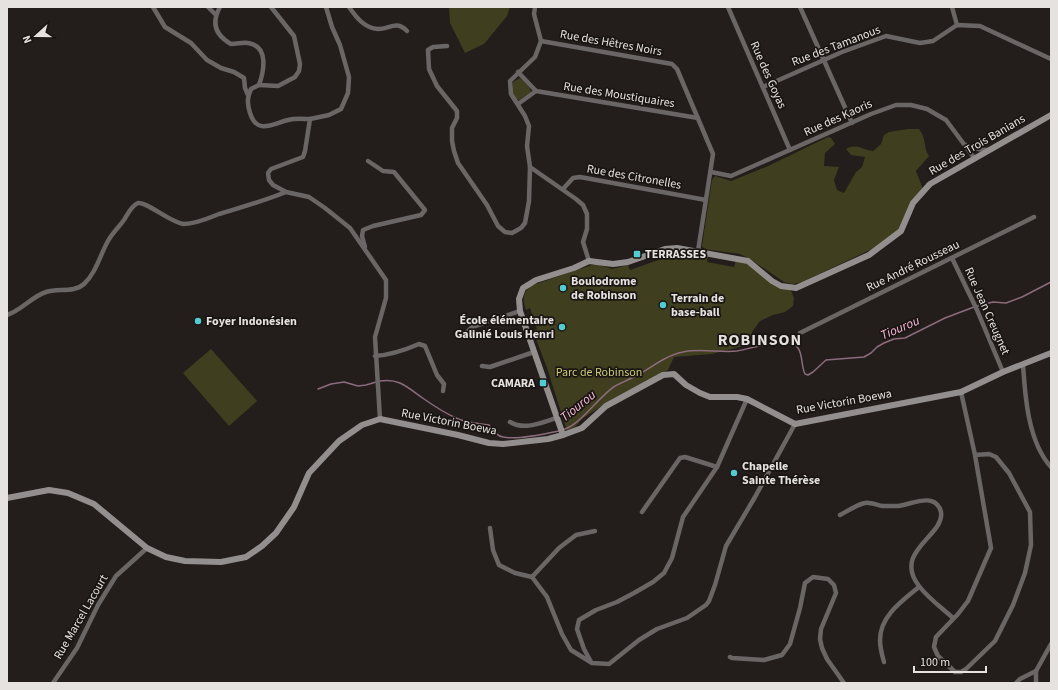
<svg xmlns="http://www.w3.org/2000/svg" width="1058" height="690" viewBox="0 0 1058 690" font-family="'Source Sans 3',sans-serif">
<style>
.green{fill:#3f3e1f}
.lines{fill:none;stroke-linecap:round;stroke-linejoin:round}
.stream{stroke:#8c6b7c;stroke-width:1.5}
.street{stroke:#6a6666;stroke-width:4.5}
.secondary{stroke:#948f8f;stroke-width:6}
.poi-dot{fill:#52ccd0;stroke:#191512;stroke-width:1.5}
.labels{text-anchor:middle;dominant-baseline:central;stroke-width:3.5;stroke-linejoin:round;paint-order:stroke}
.street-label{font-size:12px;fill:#e6e2e0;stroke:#191512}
.poi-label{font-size:12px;font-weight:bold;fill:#e6e2e0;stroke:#191512;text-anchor:start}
.park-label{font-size:12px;fill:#cccb7a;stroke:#191512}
.water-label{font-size:13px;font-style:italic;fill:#f9bada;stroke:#191512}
.district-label{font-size:16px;font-weight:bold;letter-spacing:1px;fill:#e6e2e0;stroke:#191512}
</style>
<rect width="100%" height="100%" fill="#231e1b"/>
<g class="green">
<polygon points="449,7 510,7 507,16 484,44 465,53 450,23"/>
<path d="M520,78C524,82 530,86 531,92L519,100L516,99L512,91L513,82Z"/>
<path d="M908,129H919C927,139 923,148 929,156L916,171L923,189L898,231L870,250L802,282L793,284L784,282L750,259L740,254L704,249L702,246L712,180L715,176L731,181L766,167L828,137L831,138L835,144L825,153L824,166L839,167L834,180L837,190L844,193L856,172L862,167L865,157L851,155L846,149C857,143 862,150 873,151L881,144L884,135L889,132Z"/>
<path d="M673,250L708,256L707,262L734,267L736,260L748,264L784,288L791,291L794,298L793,306L785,312L773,315L760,321L752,332V342L747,345L712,354L674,357L668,370L612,399L582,419L575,427L567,431L547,368L533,331L537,329L530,308L526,310C522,299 523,294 530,286L592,265H600L612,269L628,265L630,270L664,258L663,255L665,252Z"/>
<polygon points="211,349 257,401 229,426 183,373"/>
</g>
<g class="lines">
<g class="stream">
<polyline points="977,306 993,302 1006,303 1022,297 1051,282"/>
<path d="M380,381C400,378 408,388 424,399C434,406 445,413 456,418C466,423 477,423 489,425C492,430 497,436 503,437C515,440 545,434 559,431"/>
<polyline points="318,389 331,384 344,382 358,386 366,385 376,382"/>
<path d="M562,430C580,426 598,397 615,386C623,382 632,378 640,374C653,366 667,355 683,352C700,348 719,353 737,351C750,349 790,335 798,348C803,355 801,366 805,374L808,375L813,372L826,360L864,357L871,353L877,347L884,343L894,339L905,338L945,318L974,307"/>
</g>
<g class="street">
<polyline points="153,7 165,27 191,43 207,60 221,68 234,72 244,78 245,88 248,95"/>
<polyline points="208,7 216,15"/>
<path d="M220,7C211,23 215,35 231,44C237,44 243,42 248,43C269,46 264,71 259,85L251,89C247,98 247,103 250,113C257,135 272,124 288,120C295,118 303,119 310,119L305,151L303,157L271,169L268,173L269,180L273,185L286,192L309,197L325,208L350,228L386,280V298L375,337L380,419"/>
<path d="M349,7C356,17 364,28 378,29C390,29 396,20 407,31"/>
<polyline points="535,7 534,14 541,41 535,57 510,81 511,94 525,116 529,126 527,146 530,167 576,199 583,205 587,214 587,229 583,242 589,261"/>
<polyline points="728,7 790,150"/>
<polyline points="800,7 852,123"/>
<polyline points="952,7 957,25"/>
<polyline points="541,41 672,64 677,69 713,154 698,251"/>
<polyline points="447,46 433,47 428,50 429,69 437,86 457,111 457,118 452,128 452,141 454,151 458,163 487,205 498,226 505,232 512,233 521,228 525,223 529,201 530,167"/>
<polyline points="518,72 536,91 698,118"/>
<polyline points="259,85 278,86 295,77 299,71 300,64 294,36 271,7"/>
<polyline points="763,87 842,52 886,36 920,43 933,41 957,25 980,26 1051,59"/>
<polyline points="518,104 536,91"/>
<polyline points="310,119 329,115 341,109 348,93 349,77 340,45 332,27 326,7"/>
<path d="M967,145C973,149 980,150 988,150"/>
<polyline points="711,172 731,176 871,114 896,105 911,105 927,109 946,120 975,159"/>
<polyline points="563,189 573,178 580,177 706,200"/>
<polyline points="365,247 362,236 363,230 373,226 421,215 425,210 394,172 383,171 368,161"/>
<polyline points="952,258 977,310 1003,372"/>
<path d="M7,315C22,310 31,297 46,292C58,288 74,293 84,284C96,273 100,255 108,241C112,233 119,227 124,220C128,214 131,206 138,203C146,201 171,223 184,224C196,224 209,218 219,214C242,207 264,201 286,192"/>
<polyline points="467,332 472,327 520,311"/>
<polyline points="800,333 1034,217"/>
<path d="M375,356C391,355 405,350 419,344L425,346L437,375L444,384L443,391"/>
<path d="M1023,364C1025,396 1028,442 1051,467"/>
<polyline points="482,366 490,367 534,352"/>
<polyline points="961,392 975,455 991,548 968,601 958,614 936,637 934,647 938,656 955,672 961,672 966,669 995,641 1013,605 1025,573 1031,545 1030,512 1009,473 996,457 989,454 975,455"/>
<path d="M510,422C525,431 542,422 557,418"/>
<polyline points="642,512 680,458 685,457 717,467"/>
<path d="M840,515C846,512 858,504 865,503C870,502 877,505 883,506C888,506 893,506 898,506C907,505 923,498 931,501C936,502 940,507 941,512C945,536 892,551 919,586C928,598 942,608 953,618"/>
<polyline points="490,528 493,550 499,565 515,573 532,577 547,597 562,634 571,650 592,663 609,664 639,640 657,629 687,618 706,605 709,601 715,585 726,546 755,497 795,424"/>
<polyline points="532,577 559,548 576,535 595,531"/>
<polyline points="730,657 732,658 764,660 782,655 790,644 800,608 805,583 813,577 828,579 834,585 836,593 821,629 820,639 822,648 827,659 844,683"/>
<polyline points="591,662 584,649 577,629 579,620 596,610 617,602 634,593 653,582 664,573 672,558 683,517 717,467 747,399"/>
<path d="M884,662C882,655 880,647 880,640C880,616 902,601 919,587"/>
<polyline points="53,683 77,648 98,605 116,576 147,548"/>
<polyline points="1016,683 1020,679 1036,671"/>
<polyline points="1036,683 1036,671 1051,644"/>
</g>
<g class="secondary">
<polyline points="563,435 520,311 519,299 523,288 536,280 574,268 589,261 613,264 628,262 665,249 677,248 748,261 772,281 781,286 796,288 869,255 901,231 913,203 930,184 1051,115"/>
<polyline points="7,498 49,490 68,493 94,504 147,548 166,557 185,561 221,562 246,557 262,546 276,533 294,507 309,473 339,441 362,425 380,419 458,435 489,443 503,444 548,439 563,435 582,428 606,406 663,375 674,374 686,385 700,393 710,397 737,397 747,399 795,424 961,392 1003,372 1051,353"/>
</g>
</g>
<g class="poi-dot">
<rect x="633" y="250" width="8" height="8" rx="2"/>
<circle cx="563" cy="288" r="4"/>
<circle cx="663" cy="305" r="4"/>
<circle cx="198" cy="321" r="4"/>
<circle cx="562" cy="327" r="4"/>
<rect x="539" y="379" width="8" height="8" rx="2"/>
<circle cx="734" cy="473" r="4"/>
</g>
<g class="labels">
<g class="street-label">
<text transform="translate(611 43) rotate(10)">Rue des Hêtres Noirs</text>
<text transform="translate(836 46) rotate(-21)">Rue des Tamanous</text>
<text transform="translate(768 75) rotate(66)">Rue des Goyas</text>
<text transform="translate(619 95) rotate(9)">Rue des Moustiquaires</text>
<text transform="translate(838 118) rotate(-24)">Rue des Kaoris</text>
<text transform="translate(977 145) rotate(-30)">Rue des Trois Banians</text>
<text transform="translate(634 177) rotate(10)">Rue des Citronelles</text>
<text transform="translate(913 266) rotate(-26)">Rue André Rousseau</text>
<text transform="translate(987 311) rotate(66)">Rue Jean Creugnet</text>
<text transform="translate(844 402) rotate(-10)">Rue Victorin Boewa</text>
<text transform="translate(449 422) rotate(11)">Rue Victorin Boewa</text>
<text transform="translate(81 617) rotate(-60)">Rue Marcel Lacourt</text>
</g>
<g class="poi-label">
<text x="645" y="254">TERRASSES</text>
<text x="571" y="281">Boulodrome<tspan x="571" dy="14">de Robinson</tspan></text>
<text x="671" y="298">Terrain de<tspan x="671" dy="14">base-ball</tspan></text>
<text x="554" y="320" text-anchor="end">École élémentaire<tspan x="554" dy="14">Galinié Louis Henri</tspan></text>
<text x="206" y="321">Foyer Indonésien</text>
<text x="535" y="383" text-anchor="end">CAMARA</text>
<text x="742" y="466">Chapelle<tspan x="742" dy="14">Sainte Thérèse</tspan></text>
</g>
<g class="park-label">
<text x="599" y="372">Parc de Robinson</text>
</g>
<g class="water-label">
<text transform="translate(900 328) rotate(-23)">Tiourou</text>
<text transform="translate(578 406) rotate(-39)">Tiourou</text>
</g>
<g class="district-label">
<text x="760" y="340">ROBINSON</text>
</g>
</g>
<rect width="1058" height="690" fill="none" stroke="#e6e2e0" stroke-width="16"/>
<g transform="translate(36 36) rotate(249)" stroke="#191512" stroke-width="3" paint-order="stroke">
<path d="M0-3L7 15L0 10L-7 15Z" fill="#e6e2e0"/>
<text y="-6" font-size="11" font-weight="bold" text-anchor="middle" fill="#e6e2e0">N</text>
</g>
<path d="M914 666v6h72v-6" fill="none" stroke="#e6e2e0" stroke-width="2"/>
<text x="920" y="666" font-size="12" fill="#e6e2e0" stroke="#191512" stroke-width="3" paint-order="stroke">100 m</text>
</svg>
